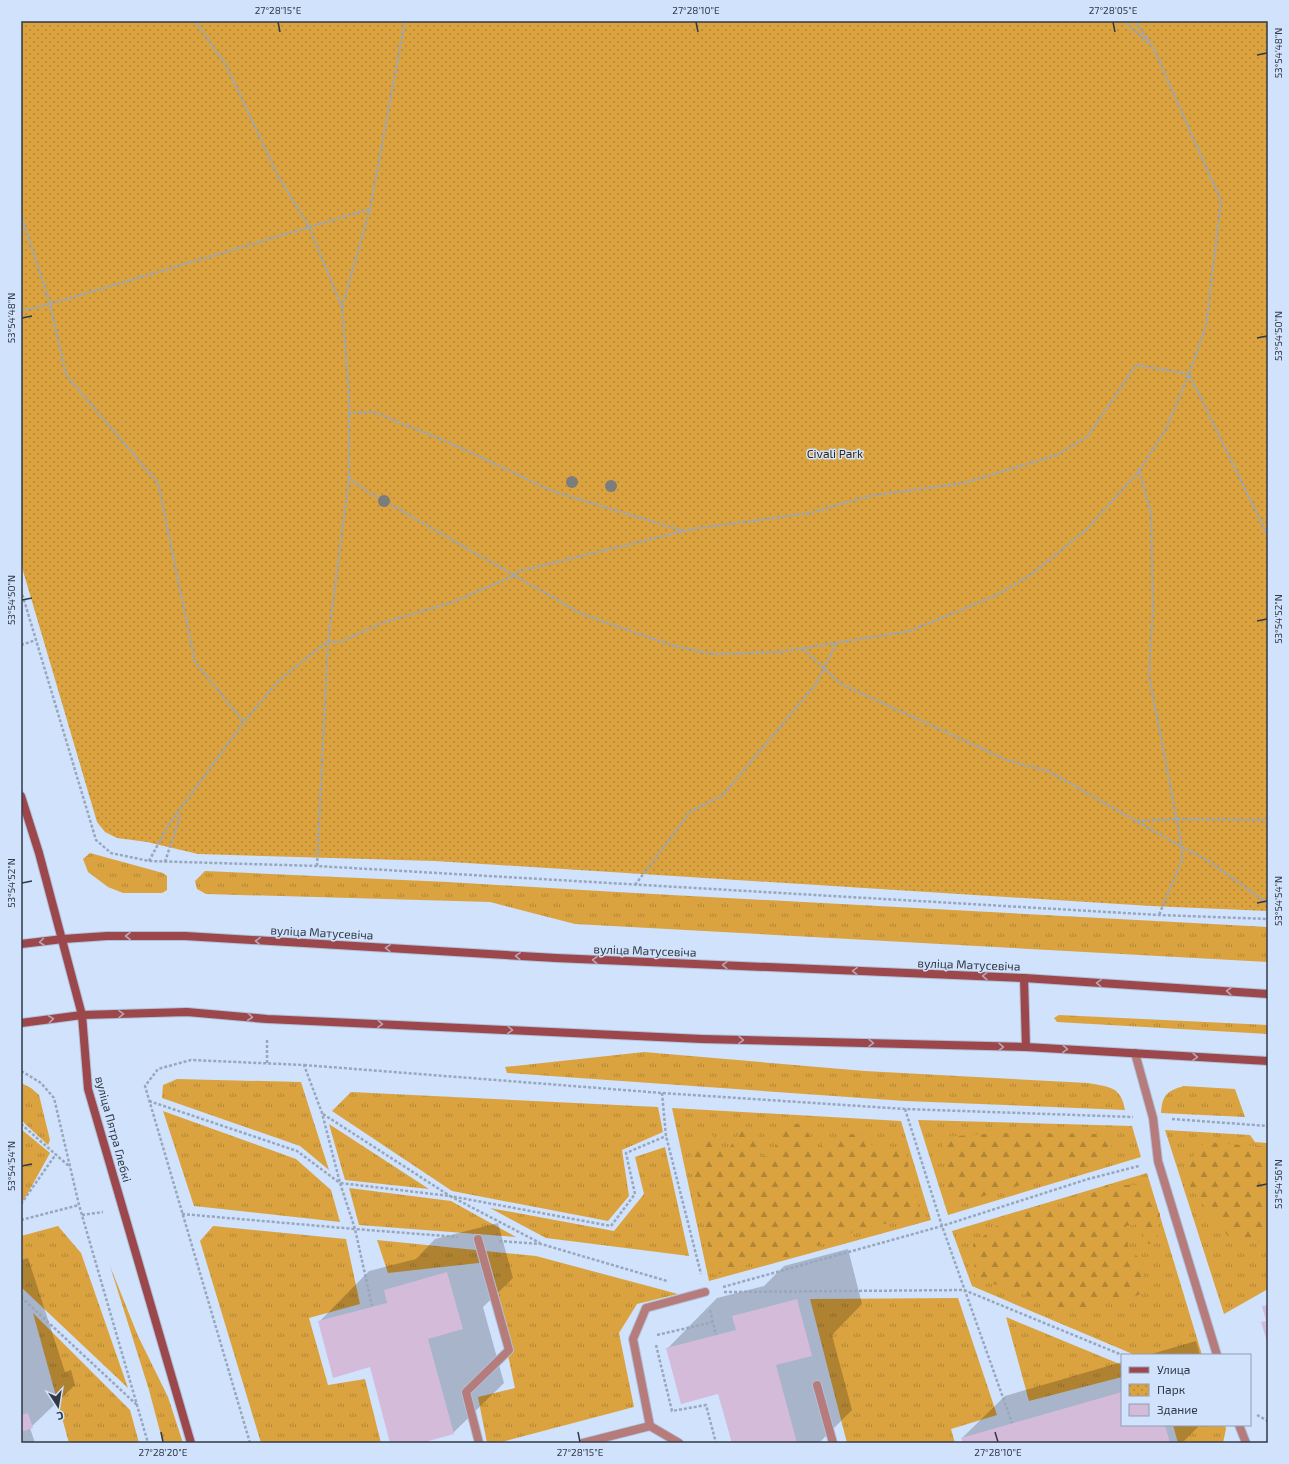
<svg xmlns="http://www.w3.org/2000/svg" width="1289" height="1464" viewBox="0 0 1289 1464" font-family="'Exo 2',sans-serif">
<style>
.grass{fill:url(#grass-tufts)}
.forest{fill:url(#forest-firs)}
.park{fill:url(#park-dots)}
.shadow{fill:#0003}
.building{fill:#d4bbda}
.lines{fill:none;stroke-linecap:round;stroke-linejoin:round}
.lane-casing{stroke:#b1c0d7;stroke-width:10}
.secondary-casing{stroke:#b1c0d7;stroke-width:10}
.path{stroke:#99a7bd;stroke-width:2.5;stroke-dasharray:3 2;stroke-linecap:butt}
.lane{stroke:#b67b7b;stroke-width:8}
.secondary{stroke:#9b474c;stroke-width:8}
.tree{fill:#7b7c7c}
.oneway{stroke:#bba4b6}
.ticks{fill:none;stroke:#303945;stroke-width:1.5}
.labels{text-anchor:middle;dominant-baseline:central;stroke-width:3;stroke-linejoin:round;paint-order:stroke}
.park-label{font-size:12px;fill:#352813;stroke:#d1e2fc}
.street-label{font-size:12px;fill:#303945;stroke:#d1e2fc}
.neatline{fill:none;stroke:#303945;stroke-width:1.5}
.ticks-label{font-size:10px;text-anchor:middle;fill:#303945}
</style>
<defs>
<pattern id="grass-tufts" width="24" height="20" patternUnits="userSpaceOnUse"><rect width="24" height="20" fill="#dba33f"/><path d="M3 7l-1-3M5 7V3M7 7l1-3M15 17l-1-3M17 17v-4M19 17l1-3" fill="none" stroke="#b28637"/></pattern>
<pattern id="forest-firs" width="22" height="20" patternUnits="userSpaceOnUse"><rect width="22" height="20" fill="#dba33f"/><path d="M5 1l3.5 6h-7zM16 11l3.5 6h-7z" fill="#b28637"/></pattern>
<pattern id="park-dots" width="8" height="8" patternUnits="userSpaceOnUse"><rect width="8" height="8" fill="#dba33f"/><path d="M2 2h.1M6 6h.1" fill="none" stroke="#b28637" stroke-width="1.8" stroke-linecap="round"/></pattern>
</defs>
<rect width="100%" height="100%" fill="#d1e2fc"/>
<g class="grass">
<polygon points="90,853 163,873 167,876 167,890 162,893 123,893 108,887 88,872 83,859"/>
<polygon points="205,871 448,882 617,892 1268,927 1268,962 575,924 490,902 206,894 197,889 195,881"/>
<polygon points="1059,1015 1268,1025 1268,1034 1057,1022 1054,1018"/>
<path d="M644,1052L865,1071L1088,1083C1109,1087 1121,1086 1125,1110L905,1101L507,1073L505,1067Z"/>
<polygon points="177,1079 301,1082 329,1170 300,1146 162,1098 163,1085"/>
<polygon points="21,1083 31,1088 39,1095 50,1140 48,1145 21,1120"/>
<path d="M1184,1086L1235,1089L1245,1117L1161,1113C1162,1095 1167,1091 1184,1086Z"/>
<polygon points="351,1092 658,1107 663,1132 622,1150 629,1196 608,1221 452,1191 332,1111"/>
<polygon points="672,1108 901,1121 931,1220 709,1281"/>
<polygon points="163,1111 296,1159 331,1190 340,1222 194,1206"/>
<polygon points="918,1120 1132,1126 1141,1157 948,1215"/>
<polygon points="329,1124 429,1189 345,1180"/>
<polygon points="21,1129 50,1153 24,1200 21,1202"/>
<polygon points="1165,1130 1250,1135 1255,1142 1268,1143 1268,1289 1224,1314"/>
<polygon points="665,1147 689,1256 546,1238 490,1208 614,1231 644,1194 635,1157"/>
<polygon points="1147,1173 1202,1355 1135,1355 972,1286 952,1231"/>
<polygon points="349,1188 451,1201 516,1237 359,1225"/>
<polygon points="58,1226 81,1253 128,1388 21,1287 21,1236"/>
<polygon points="213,1226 346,1239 360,1304 309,1318 328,1385 365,1379 381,1443 261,1443 200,1241"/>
<polygon points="377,1240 536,1256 678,1294 637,1304 619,1333 634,1407 498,1443 487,1443 478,1397 515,1388 488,1262 388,1273"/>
<polygon points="110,1266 138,1336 168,1397 183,1443 163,1443 149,1390"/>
<polygon points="958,1298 997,1415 951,1429 955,1443 847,1443 810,1299"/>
<polygon points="33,1313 130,1410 139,1443 69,1443"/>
<polygon points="1006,1317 1122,1365 1122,1377 1029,1401"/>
<polygon points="1173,1425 1225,1425 1226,1429 1223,1443 1178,1443"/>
</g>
<g class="forest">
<polygon points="803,1123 816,1150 830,1138 858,1133 874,1147 905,1150 920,1217 858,1229 841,1239 812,1247 805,1254 768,1261 758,1257 744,1267 714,1275 692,1168 691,1141 711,1132 721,1152 730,1147 742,1129 758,1130 760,1157 771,1156 787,1126"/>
<polygon points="998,1133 1099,1134 1113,1141 1107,1160 970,1200 949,1201 942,1137"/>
<polygon points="1205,1142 1268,1147 1268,1244 1228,1236 1187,1183 1190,1160"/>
<polygon points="1107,1185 1145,1185 1160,1214 1157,1243 1148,1244 1139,1224 1126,1226 1128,1246 1144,1264 1141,1294 1122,1301 1105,1294 1083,1316 975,1277 973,1244 1014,1213 1069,1206"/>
</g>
<polygon class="park" points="21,21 1268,21 1268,911 1151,906 435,861 198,854 147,842 117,838 105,832 97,822 21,564"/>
<g class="shadow">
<polygon points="498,1223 513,1278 483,1307 504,1383 453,1433 417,1443 391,1443 371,1366 319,1322 369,1271 416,1259 435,1239"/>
<polygon points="848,1249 862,1304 832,1335 852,1410 819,1443 732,1443 719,1393 667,1349 717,1298 764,1286 784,1266"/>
<polygon points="28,1258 65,1372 71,1370 75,1385 30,1428 35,1443 21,1443 21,1260"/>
<polygon points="1196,1341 1200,1355 1148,1355"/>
<polygon points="1122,1362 1122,1425 1200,1425 1182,1443 964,1443 962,1438 1005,1396"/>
</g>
<g class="building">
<polygon points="447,1272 463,1329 428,1339 454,1434 421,1443 390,1443 370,1367 333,1378 318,1321 387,1303 384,1290"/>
<polygon points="797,1299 812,1356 776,1365 797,1443 732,1443 718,1394 681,1404 666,1348 736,1330 732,1316"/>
<polygon points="1268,1305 1268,1345 1261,1322 1266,1321 1262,1306"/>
<polygon points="1122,1392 1122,1425 1165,1425 1170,1443 963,1443 961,1438"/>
<polygon points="28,1413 33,1428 21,1432 21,1415"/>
</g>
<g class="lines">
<g class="lane-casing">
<g id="lane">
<polyline points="1135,1053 1153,1118 1158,1161 1217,1355"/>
<polyline points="478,1239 509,1350 466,1392 479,1443"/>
<polyline points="817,1385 833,1443"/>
<polyline points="1239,1425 1246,1443"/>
<polyline points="650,1426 633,1339 646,1308 705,1292"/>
<polyline points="583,1443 650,1426 679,1443"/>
</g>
</g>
<g class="secondary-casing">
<g id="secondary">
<polyline points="21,796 39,853 82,1015 88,1089 191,1443"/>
<polyline points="21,944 63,939 107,936 185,936 556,958 1024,978 1268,994"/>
<polyline points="1024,978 1026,1047"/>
<polyline points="21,1023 82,1015 187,1012 267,1019 702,1039 1026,1047 1268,1061"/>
</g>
</g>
<g class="path">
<polyline points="1124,21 1149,44"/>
<polyline points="21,214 50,304 66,375 158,483 195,662 244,722"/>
<polyline points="342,307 370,209 405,21"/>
<polyline points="21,311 50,304 370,209"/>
<polyline points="349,413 374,412 457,446 552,491 683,531"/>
<polyline points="1139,471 1151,513 1153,609 1149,676 1182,847 1182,860 1159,915"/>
<polyline points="349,478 365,490 582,614 674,646 713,654 779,652 910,631 997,595 1033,573 1087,529 1139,471 1166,429 1189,374 1206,326 1221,201 1153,47 1135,21"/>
<polyline points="21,590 96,840 111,853 149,861 317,866 1159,915 1268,919"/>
<polyline points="21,645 36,640"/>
<polyline points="803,649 841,684 1009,761 1048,771 1182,847 1207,860 1268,904"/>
<polyline points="1137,821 1177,819 1268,820"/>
<polyline points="149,861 169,824 244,722 279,680 328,641 349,478 349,394 342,307 309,227 278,176 226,65 195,21"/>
<polyline points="165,862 180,816 178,812"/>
<polyline points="317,866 328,641 340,642 382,623 453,602 514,576 516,572 692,529 810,513 869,496 964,483 1057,455 1088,436 1136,365 1189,374 1268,536"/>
<polyline points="635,885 690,812 723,795 816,684 836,644"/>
<polyline points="267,1063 267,1038"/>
<polyline points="304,1065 662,1093 905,1109 1133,1117"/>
<polyline points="21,1072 23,1072 41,1083 54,1098 79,1205 148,1443"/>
<polyline points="662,1093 666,1136 701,1274"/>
<polyline points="149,1101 297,1151 340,1183 355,1229 458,1237"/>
<polyline points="905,1109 942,1226 1012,1423"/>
<polyline points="323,1114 450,1196 611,1226 635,1194 626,1153 666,1136"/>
<polyline points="1172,1119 1268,1126"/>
<polyline points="21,1124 70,1167"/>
<polyline points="21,1204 56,1154"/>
<polyline points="182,1214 355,1229 372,1306"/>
<polyline points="82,1215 103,1212"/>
<polyline points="21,1220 79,1205"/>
<polyline points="499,1241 541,1244 667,1281"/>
<polyline points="723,1287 942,1226 1088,1179 1139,1166"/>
<polyline points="724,1292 964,1290 1122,1355"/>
<polyline points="21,1297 137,1405"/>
<polyline points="710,1310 716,1335"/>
<polyline points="657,1335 713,1322"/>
<polyline points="656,1345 672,1411 706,1405 716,1443"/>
<polyline points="1257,1415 1268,1421"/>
<polyline points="250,1443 145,1086 158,1069 191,1060 304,1065 322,1113 340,1183 450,1196 540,1243"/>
</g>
<use href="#lane" class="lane"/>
<use href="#secondary" class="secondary"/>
</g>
<g class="tree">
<circle cx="572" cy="482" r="6"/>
<circle cx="611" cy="486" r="6"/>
<circle cx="384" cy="501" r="6"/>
</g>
<defs><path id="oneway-chevron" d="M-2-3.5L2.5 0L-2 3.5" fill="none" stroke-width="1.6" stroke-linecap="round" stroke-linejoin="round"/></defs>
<g class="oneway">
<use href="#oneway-chevron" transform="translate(128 936) rotate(-180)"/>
<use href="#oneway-chevron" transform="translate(258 941) rotate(-177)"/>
<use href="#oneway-chevron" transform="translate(42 942) rotate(173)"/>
<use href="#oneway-chevron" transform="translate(388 948) rotate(-177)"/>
<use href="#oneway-chevron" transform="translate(518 956) rotate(-177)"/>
<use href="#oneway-chevron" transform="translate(595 960) rotate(-178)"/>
<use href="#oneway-chevron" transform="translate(725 965) rotate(-178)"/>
<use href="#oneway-chevron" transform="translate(855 971) rotate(-178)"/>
<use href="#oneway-chevron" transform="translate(985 976) rotate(-178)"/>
<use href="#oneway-chevron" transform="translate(1099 983) rotate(-176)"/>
<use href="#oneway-chevron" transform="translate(1229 991) rotate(-176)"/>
<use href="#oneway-chevron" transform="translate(121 1014) rotate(-1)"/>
<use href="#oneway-chevron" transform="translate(250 1017) rotate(5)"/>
<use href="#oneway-chevron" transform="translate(51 1019) rotate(-7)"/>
<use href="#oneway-chevron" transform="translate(380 1024) rotate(3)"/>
<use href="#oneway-chevron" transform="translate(510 1030) rotate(3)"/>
<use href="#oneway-chevron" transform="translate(741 1040) rotate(1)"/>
<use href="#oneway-chevron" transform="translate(871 1043) rotate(1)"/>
<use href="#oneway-chevron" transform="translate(1001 1047) rotate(1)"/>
<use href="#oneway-chevron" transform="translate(1065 1049) rotate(3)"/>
<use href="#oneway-chevron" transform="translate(1195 1057) rotate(3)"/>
</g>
<path class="ticks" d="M278,22L280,32M696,22L698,32M1113,22L1115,32M1257,55L1267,53M22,318L32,316M1257,338L1267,336M22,600L32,598M1257,621L1267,619M22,883L32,881M1257,903L1267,901M22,1166L32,1164M1257,1186L1267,1184M161,1432L163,1442M578,1432L580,1442M995,1432L998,1442"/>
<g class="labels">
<g class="park-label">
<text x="835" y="453">Civali Park</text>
</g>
<g class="street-label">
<text transform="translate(322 932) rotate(3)">вуліца Матусевіча</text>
<text transform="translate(645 950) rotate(2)">вуліца Матусевіча</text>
<text transform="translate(969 964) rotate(2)">вуліца Матусевіча</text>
<text transform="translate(114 1129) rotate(75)">вуліца Пятра Глебкі</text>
</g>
</g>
<rect width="1289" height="1464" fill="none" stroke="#d1e2fc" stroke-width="44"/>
<rect x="1121" y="1354" width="130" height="72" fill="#d1e2fc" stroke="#919eb3"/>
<rect x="1129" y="1367" width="20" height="6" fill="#9b474c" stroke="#919eb3"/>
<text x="1157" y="1374" font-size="12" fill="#303945">Улица</text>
<rect x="1129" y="1384" width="20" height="12" fill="url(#park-dots)" stroke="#919eb3"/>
<text x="1157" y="1394" font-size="12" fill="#303945">Парк</text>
<rect x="1129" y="1404" width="20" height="12" fill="#d4bbda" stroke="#919eb3"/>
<text x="1157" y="1414" font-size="12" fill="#303945">Здание</text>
<g transform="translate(58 1406) rotate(168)" stroke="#d1e2fc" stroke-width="3" paint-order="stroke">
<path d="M0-3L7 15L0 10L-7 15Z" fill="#303945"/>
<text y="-6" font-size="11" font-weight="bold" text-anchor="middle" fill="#303945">С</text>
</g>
<rect x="22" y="22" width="1245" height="1420" class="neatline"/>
<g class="ticks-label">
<text x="278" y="14">27°28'15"E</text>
<text x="696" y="14">27°28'10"E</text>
<text x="1113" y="14">27°28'05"E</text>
<text transform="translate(1278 53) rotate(-90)" y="4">53°54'48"N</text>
<text transform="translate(11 318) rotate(-90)" y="4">53°54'48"N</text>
<text transform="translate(1278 336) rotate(-90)" y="4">53°54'50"N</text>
<text transform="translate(11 600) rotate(-90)" y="4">53°54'50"N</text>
<text transform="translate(1278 619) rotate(-90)" y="4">53°54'52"N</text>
<text transform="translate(11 883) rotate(-90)" y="4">53°54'52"N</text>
<text transform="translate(1278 901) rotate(-90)" y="4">53°54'54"N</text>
<text transform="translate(11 1166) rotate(-90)" y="4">53°54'54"N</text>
<text transform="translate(1278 1184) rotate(-90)" y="4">53°54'56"N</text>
<text x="163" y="1456">27°28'20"E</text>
<text x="580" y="1456">27°28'15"E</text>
<text x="998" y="1456">27°28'10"E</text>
</g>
</svg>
